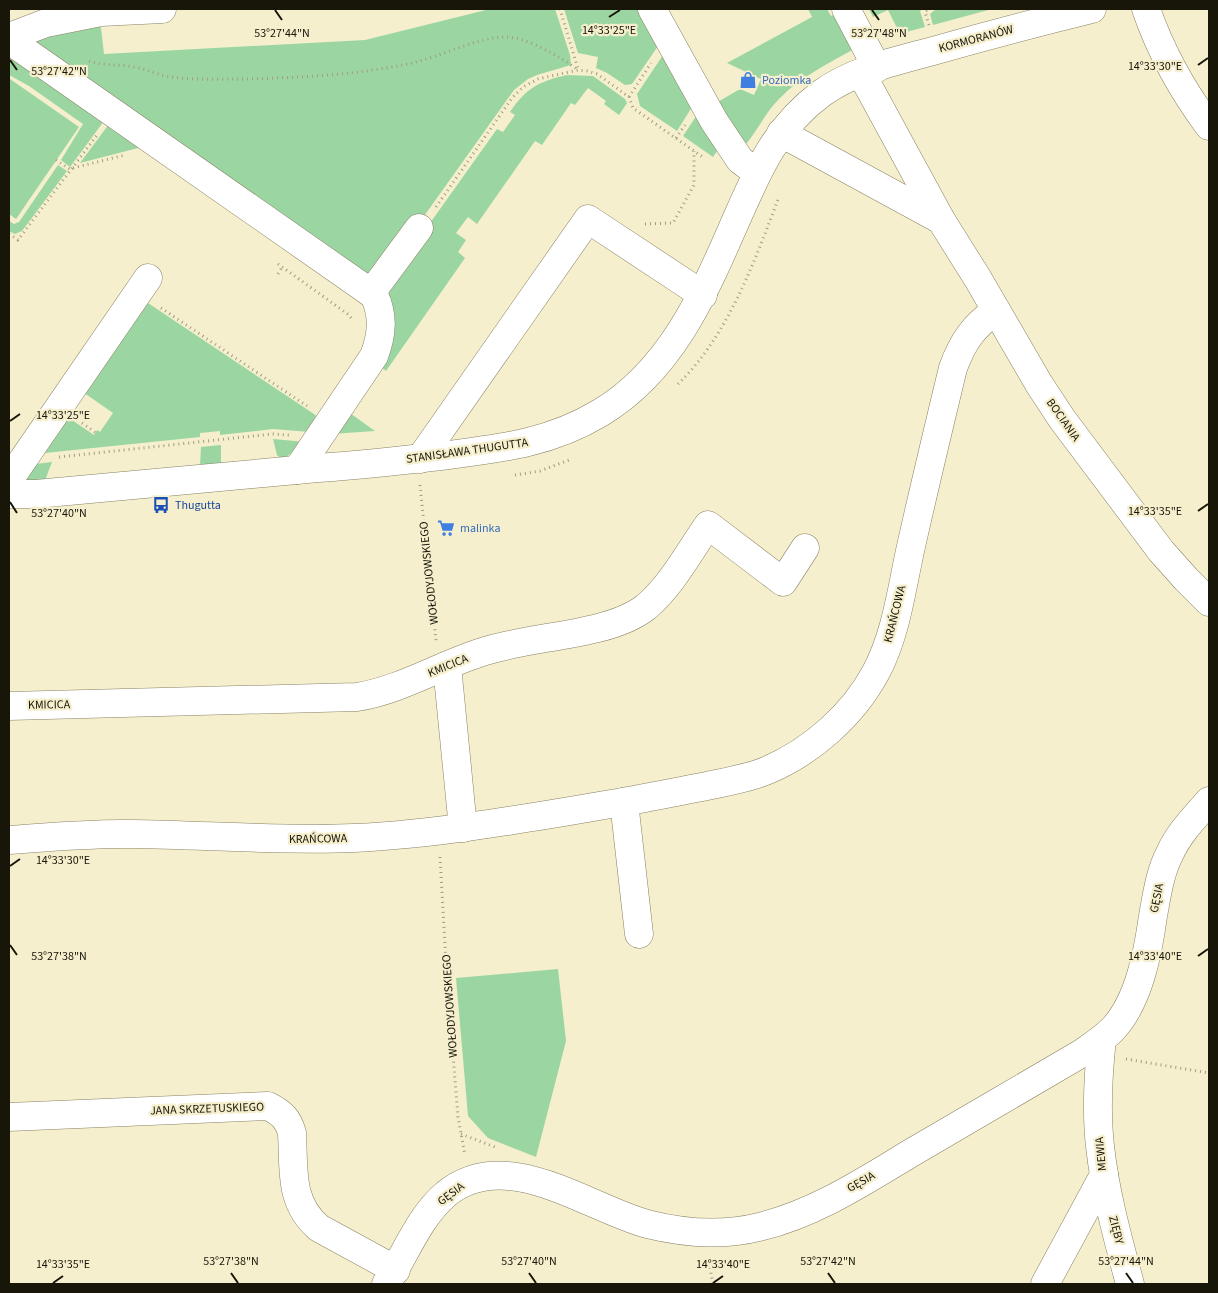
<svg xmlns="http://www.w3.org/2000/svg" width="1218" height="1293" viewBox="0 0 1218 1293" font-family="'Source Sans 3',sans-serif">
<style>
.green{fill:#9bd6a2}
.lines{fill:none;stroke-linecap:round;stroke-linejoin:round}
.minor-casing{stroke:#888264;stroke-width:29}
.path{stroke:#a19c82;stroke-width:3;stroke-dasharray:1 4;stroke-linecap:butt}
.minor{stroke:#fff;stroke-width:28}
.ticks{fill:none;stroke:#181509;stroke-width:2}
.labels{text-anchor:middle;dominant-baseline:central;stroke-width:4.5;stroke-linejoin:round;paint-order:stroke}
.street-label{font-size:12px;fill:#181509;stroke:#f5efcd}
.shop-label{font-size:12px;fill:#366cbe;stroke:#f5efcd;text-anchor:start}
.transit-label{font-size:12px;fill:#164399;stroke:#f5efcd;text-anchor:start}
.ticks-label{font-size:12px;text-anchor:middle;fill:#181509;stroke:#f5efcd;stroke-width:4.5;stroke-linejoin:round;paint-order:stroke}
</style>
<rect width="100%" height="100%" fill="#f5efcd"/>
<g class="green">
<polygon points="490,9 555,9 570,55 571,65 537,75 528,79 514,90 417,226 372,272 366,274 32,40 98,24 101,28 104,54 365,40"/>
<polygon points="564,9 638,9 658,46 632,84 625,85 607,73 596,68 598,57 578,53"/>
<path d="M808,9H827L831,16L840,11L856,48C829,63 800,77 779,99C766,112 758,129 747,143L740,141L716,103L740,89L754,95L761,79L727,63L812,17Z"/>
<polygon points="869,9 923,9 920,11 925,27 895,35 893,32 898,30 888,10 873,17"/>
<polygon points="936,9 992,9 933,25 930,14"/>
<polygon points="663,55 692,107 677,131 640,106 637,94"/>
<polygon points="9,59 18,62 104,121 70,167 61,160 83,124 29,86 9,75"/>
<path d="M567,75L593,76L625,99L627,103L619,115L604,104L606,101L588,88L575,105L571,103L542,145L535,141L477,224L468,217L456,233L466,240L458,252L465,258L386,371L379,365L385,299L403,261L497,129L503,132L515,115L510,112C526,88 540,81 567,75Z"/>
<polygon points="10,79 79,127 16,219 9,214 9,81"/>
<polygon points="697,115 717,151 713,157 683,136"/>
<polygon points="109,124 142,147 80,163"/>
<polygon points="58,165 67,171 22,231 15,234 9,231 9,221 14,224 19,222"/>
<polygon points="148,303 314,414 318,418 310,432 273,429 220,435 220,431 200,433 200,437 35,454 63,414 94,435 97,430 100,432 113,413 80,390 138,305"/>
<polygon points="347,411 375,431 331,434"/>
<polygon points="273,439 306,442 286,457 280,458 277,455"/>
<polygon points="221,445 221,464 200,466 201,447"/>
<polygon points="52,462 44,483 25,481 28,465"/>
<polygon points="558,969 566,1041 536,1157 488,1138 468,1116 456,978"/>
</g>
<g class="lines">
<g class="minor-casing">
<g id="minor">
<polyline points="652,9 714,121 740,160 757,173"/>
<polyline points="846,9 877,68"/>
<path d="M1146,9C1161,52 1182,90 1209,126"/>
<polyline points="9,37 46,23 101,12 162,9"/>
<path d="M9,40L374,295C384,316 382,335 374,356L297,470"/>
<polyline points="861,73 941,220 978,279 1039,384 1062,419 1161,551 1186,579 1209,602"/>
<polyline points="781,133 941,220"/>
<polyline points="371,293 419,228"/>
<polyline points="420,459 588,219 703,295"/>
<polyline points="9,480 148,278"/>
<path d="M9,494H36C130,485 224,477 318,468C362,465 406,460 449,455C504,448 552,442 600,413C669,372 702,298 733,227C756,175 774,128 822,93C854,70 896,61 933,51C986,36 1039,22 1092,9"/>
<polyline points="447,666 463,828"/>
<path d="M9,706L357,697C400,690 437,667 479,653C517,640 559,638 598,628C614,624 632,618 646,607C672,585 689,552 708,525L783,582L805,548"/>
<polyline points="624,802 639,934"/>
<path d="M9,840C50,837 91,833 132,834C206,835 280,841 354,838C438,834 522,819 605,805C637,800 670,793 702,787C724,782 747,779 768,770C812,751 853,715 876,672C897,633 902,585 912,542C925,484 939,426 953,368C963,341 973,327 996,310"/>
<path d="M1102,1039C1098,1075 1096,1111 1100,1146C1105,1193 1118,1239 1130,1284"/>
<path d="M9,1117L268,1106C282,1113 288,1119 292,1133C294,1169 289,1203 319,1228L396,1270"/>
<path d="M386,1284C406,1254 418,1218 446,1194C506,1145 586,1207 647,1224C683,1233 723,1236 759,1227C814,1214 863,1182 911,1153C968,1120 1025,1086 1082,1053C1092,1046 1103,1039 1112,1030C1139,1002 1148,952 1153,916C1157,894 1160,872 1170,853C1179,833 1195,817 1209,801"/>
<polyline points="1045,1284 1104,1175"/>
</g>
</g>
<g class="path">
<polyline points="560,9 578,69"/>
<polyline points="929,25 925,12 929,9"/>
<path d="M89,61C104,66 119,64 134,67C147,69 158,75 170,77C194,80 219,79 242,79C298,78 354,75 408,64C438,58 479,36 507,37C528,38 561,57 578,70"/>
<polyline points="629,97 651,63"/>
<polyline points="676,138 685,125"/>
<polyline points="56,160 71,170"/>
<polyline points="73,168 125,155"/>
<polyline points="436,207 512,98 523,87 538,79 578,70 587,71 597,74 629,97 633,108 704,158"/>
<polyline points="645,224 673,223 694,185 694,151"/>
<polyline points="9,234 18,240 97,135"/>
<polyline points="278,264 349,315 351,318"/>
<polyline points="278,274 283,266"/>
<polyline points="161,308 307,406"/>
<path d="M678,384C728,336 755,260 779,197"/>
<polyline points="82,423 96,433"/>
<polyline points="59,457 272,434 289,435"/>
<polyline points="515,475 540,471 569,460"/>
<polyline points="420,485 436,641"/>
<polyline points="440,857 447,980 458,1117 465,1155"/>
<polyline points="1126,1059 1209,1073"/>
<polyline points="461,1134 495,1147"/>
<polyline points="708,1258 713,1284"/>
</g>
<use href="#minor" class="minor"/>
</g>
<path class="ticks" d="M275,10L282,20M872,10L879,20M609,17L620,10M10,60L17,70M1198,65L1208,58M10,421L20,414M10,502L17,513M1198,511L1208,504M10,866L20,859M10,945L17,955M1198,956L1208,949M231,1273L238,1283M529,1273L536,1283M828,1273L835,1283M1126,1273L1133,1283M53,1283L63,1276M713,1283L723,1276"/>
<defs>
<g id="shop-bare" transform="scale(1.35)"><path d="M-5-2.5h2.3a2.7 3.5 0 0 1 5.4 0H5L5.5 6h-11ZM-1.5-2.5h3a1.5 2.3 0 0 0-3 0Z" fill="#3f7fe0" stroke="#f5efcd" stroke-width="2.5" paint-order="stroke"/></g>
<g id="bus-bare" transform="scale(1.35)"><path d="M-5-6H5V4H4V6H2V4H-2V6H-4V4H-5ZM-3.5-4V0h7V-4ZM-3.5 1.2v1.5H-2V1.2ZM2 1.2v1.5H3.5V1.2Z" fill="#1a4fb4" stroke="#f5efcd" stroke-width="2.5" paint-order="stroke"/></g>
<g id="supermarket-bare" transform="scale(1.35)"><path d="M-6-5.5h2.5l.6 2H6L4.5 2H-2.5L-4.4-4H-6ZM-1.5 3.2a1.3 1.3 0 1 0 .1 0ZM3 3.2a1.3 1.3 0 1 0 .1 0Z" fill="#3f7fe0" stroke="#f5efcd" stroke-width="2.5" paint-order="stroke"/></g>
</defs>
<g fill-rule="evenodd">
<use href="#shop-bare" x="748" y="80"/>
<use href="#bus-bare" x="161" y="505"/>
<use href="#supermarket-bare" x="446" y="528"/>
</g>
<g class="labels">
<g class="street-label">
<text transform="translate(976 39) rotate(-15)">KORMORANÓW</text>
<text transform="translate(1063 420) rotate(55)">BOCIANIA</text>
<text transform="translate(467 451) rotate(-8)">STANISŁAWA THUGUTTA</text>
<text transform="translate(429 573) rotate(-96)">WOŁODYJOWSKIEGO</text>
<text transform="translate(895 614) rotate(-76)">KRAŃCOWA</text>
<text transform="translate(448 666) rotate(-22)">KMICICA</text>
<text transform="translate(49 705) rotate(-1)">KMICICA</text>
<text transform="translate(318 839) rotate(-1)">KRAŃCOWA</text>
<text transform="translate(1157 898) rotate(-79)">GĘSIA</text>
<text transform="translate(450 1006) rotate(-94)">WOŁODYJOWSKIEGO</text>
<text transform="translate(207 1109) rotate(-2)">JANA SKRZETUSKIEGO</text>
<text transform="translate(1101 1154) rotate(-95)">MEWIA</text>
<text transform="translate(861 1182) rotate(-29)">GĘSIA</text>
<text transform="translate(451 1194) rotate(-37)">GĘSIA</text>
<text transform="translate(1116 1230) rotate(75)">ZIĘBY</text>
</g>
<g class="shop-label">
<text x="762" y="80">Poziomka</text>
<text x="460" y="528">malinka</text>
</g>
<g class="transit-label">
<text x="175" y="505">Thugutta</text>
</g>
</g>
<g class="ticks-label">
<text x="609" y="34">14°33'25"E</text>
<text x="282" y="37">53°27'44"N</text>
<text x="879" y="37">53°27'48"N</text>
<text x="1155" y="70">14°33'30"E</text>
<text x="59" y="75">53°27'42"N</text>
<text x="63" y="419">14°33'25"E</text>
<text x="1155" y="515">14°33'35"E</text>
<text x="59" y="517">53°27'40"N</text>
<text x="63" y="864">14°33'30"E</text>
<text x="59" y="960">53°27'38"N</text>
<text x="1155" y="960">14°33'40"E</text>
<text x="231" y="1265">53°27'38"N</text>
<text x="529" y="1265">53°27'40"N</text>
<text x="828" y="1265">53°27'42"N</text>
<text x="1126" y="1265">53°27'44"N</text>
<text x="63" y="1268">14°33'35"E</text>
<text x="723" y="1268">14°33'40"E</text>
</g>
<rect width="1218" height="1293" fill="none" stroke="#181509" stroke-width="20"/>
</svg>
